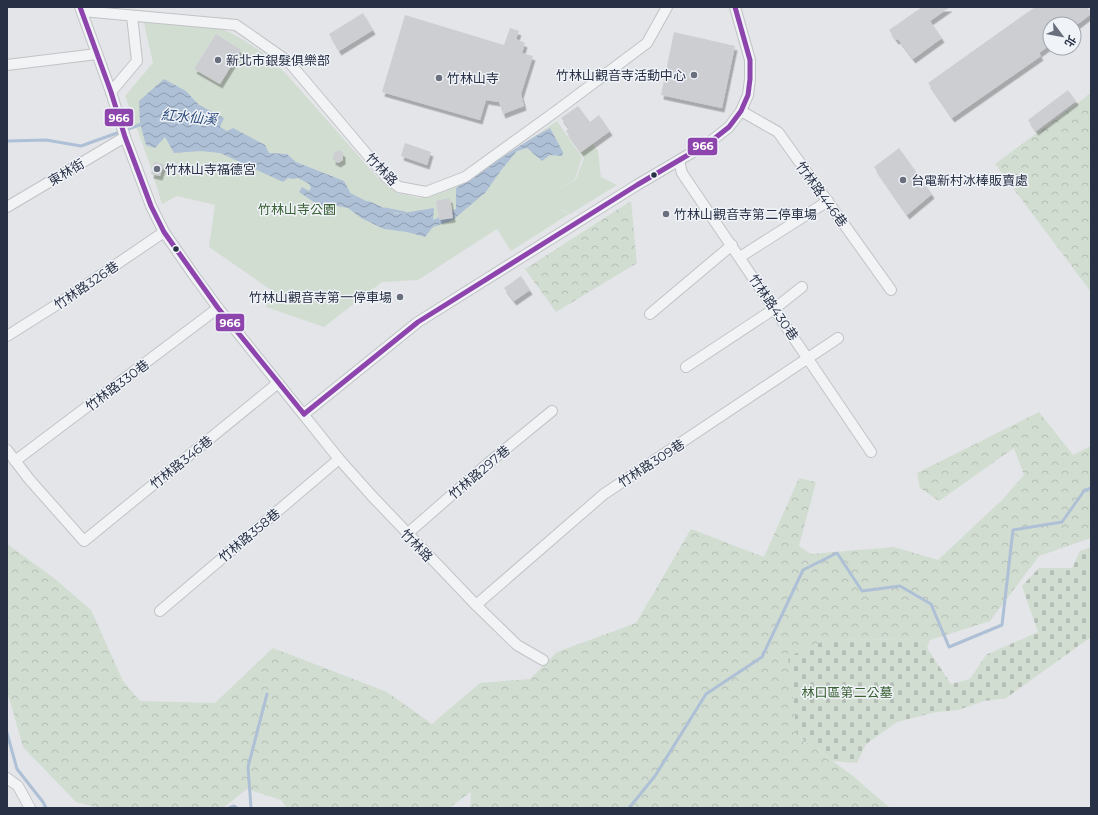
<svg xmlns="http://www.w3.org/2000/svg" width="1098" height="815" viewBox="0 0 1098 815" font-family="Montserrat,'Noto Sans TC',sans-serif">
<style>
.green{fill:#d2ddd2}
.forest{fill:url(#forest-crowns)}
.cemetery{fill:url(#cemetery-stones)}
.water{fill:url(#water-waves)}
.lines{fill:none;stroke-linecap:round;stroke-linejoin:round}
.stream{stroke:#aec0d6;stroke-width:3}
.building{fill:#cdced2;filter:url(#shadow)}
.minor-casing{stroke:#c1c3c6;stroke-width:12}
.minor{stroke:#f2f3f4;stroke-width:10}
.bus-1-casing{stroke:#f0f3f8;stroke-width:8}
.bus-1{stroke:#8e44ad;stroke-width:5}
.poi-dot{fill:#696f7d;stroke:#f0f3f8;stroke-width:1.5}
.bus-dot{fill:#273044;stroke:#f0f3f8;stroke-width:1.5}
.labels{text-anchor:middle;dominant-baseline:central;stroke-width:3;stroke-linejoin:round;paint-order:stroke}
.poi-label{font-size:13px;fill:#273044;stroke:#f0f3f8;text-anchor:start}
.street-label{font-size:13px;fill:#273044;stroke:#f0f3f8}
.park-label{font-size:13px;fill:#396133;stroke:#f0f3f8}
.water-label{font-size:14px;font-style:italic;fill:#2c4c7d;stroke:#f0f3f8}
.line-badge{stroke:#f0f3f8;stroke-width:1.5}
.badge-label{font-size:11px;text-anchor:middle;font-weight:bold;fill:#fff}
</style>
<defs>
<pattern id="forest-crowns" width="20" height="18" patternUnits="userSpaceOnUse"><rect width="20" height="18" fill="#d2ddd2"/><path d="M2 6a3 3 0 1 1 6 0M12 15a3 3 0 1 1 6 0" fill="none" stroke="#b4beb6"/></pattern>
<pattern id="cemetery-stones" width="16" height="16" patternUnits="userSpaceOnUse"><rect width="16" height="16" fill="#d2ddd2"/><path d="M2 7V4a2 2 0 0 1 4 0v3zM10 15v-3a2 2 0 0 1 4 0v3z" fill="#b4beb6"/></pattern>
<pattern id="water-waves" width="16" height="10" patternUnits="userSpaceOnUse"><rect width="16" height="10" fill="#aec0d6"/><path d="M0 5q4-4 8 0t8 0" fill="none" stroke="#8e9caf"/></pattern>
<filter id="shadow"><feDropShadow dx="2.5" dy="4.5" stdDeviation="0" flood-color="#0004"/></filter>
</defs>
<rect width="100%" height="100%" fill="#e3e5e8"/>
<polygon class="green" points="143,19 215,25 242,39 269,57 288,76 378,178 397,193 419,198 445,191 477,175 557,121 582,157 575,179 545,197 576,179 584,158 580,153 592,144 598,151 601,177 617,185 570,214 563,210 561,210 569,214 511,251 497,229 418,280 382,282 324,327 266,307 271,290 209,247 215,205 177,196 162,204 149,162 125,96 153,63"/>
<g class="forest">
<polygon points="1091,93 1091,292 995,164"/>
<polygon points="631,201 637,263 556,312 525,269"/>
<polygon points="1039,412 1073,455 1091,446 1091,538 1039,556 990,621 930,640 828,639 797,735 853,776 890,808 470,808 471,792 449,808 287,808 281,800 247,789 223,808 99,808 76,802 23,747 7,691 7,544 54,578 91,610 123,681 140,701 215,703 273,648 387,692 432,724 480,683 530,679 557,652 636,623 691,529 764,557 799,478 816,482 799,546 811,554 894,547 938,560 1002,500 1024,475 1014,448 939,501 920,488 917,473"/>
</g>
<polygon class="cemetery" points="1091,547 1091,637 1006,698 984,701 958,710 936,712 897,722 866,744 857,763 833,761 797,735 788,657 828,639 930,640 927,648 951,684 970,679 986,655 1038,632 1022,586 1039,568 1072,568 1080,551"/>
<path class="water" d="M164,79L186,91L199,105L224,118L220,127L227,131L233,128L265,145L269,153L287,154L296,162L344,181L353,198L371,202L397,214L434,208L433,220L456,209V188C487,168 517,146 550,128L563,152L562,156L550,155L542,161L527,148L517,151L502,169L485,193L467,208L453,220L433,227L425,237L407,232L384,229L361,218L348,208L332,205L327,211L299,192L302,187L309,191L311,188L309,184L298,178L293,179L288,178L283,182L220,153L201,151L174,153L165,137L155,148L146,145L140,123L139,101Z"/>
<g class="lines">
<g class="stream">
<polyline points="7,141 46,140 81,146 142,124"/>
<polyline points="349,194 363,201"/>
<polyline points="385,209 405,213"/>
<polyline points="7,733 17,769 43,802 46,808"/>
<polyline points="229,808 234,806 237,808"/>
<polyline points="251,808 248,767 267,694"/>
<polyline points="629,808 655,776 706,694 762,657 803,570 837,553 862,591 900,586 931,604 949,647 1002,625 1013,530 1062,522 1084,491 1091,488"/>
</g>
</g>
<g class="building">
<polygon points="922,7 950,7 930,21 942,38 913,59 898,39 896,40 889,30"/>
<polygon points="1035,7 1087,7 1091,12 1091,14 1078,24 1050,24 1050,45 1039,53 1041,56 952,118 928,83"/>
<polygon points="363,13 373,30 339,51 329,34"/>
<polygon points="405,15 504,45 510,28 519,31 516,39 525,43 522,53 533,56 521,94 524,106 503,114 499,102 486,100 480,120 382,92"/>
<polygon points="674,32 735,46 722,108 661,95"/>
<polygon points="216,34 241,50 220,84 194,69"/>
<polygon points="1068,90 1076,101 1036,131 1028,120"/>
<polygon points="578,106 590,122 599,115 610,131 581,152 566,131 569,128 561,118"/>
<polygon points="405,143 431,152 427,165 401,156"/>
<polygon points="899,148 932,194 907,215 874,167"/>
<polygon points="339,150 343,153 343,160 338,163 333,160 334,153"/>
<polygon points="154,162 164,164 160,176 151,174"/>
<polygon points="450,198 453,218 439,220 436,201"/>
<polygon points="521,276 530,290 514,301 504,288"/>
</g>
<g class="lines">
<g class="minor-casing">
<g id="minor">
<polyline points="80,7 111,92 125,137 151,206 164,232 193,274 218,308 278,383 339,459 372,496 476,605 517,645 543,660"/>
<polyline points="82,11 236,25 289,62 387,178 399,187 426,192 465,177 559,109 647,43 667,7"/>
<polyline points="7,65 97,54"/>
<polyline points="111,92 137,61 132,16"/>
<polyline points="741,111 778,132 891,290"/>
<polyline points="679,161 682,173 871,452"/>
<polyline points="7,207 125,137"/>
<polyline points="740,257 828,201"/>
<polyline points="650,314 732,245"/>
<polyline points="7,336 61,302 164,232"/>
<polyline points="686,367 774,309 802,287"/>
<polyline points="304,414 418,322 637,185 710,142 729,127 741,111 748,95 750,79 750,60 735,7"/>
<polyline points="7,450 29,479 84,541 278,383"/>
<polyline points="15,461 218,308"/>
<polyline points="407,534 486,465 552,411"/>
<polyline points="476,605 604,494 838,338"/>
<polyline points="160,611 339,459"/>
<polyline points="7,778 18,786 30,808"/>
</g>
</g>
<use href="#minor" class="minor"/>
<g class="bus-1-casing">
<g id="bus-1">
<polyline points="80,7 111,92 125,137 151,206 164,232 218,308 304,414"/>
<polyline points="304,414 418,322 637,185 710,142 729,127 741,111 748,95 750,79 750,60 735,7"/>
</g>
</g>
<use href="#bus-1" class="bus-1"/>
</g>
<g class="poi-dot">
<circle cx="218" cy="60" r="4"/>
<circle cx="694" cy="75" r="4"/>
<circle cx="439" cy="78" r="4"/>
<circle cx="157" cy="169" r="4"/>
<circle cx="903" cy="180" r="4"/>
<circle cx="666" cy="214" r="4"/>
<circle cx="400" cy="297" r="4"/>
</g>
<g class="bus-dot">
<circle cx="654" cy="175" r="3.5"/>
<circle cx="176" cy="249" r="3.5"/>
</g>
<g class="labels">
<g class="poi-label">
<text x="226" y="60">新北市銀髮俱樂部</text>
<text x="686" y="75" text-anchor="end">竹林山觀音寺活動中心</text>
<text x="447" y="78">竹林山寺</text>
<text x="165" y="169">竹林山寺福德宮</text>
<text x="911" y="180">台電新村冰棒販賣處</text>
<text x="674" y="214">竹林山觀音寺第二停車場</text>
<text x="392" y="297" text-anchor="end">竹林山觀音寺第一停車場</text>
</g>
<g class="street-label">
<text transform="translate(382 169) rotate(46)">竹林路</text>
<text transform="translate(66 172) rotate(-31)">東林街</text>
<text transform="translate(822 194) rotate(54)">竹林路446巷</text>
<text transform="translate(86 285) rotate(-34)">竹林路326巷</text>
<text transform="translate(774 307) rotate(56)">竹林路430巷</text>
<text transform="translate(117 385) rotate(-37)">竹林路330巷</text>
<text transform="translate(181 462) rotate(-39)">竹林路346巷</text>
<text transform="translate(651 463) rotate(-33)">竹林路309巷</text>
<text transform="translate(479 472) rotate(-40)">竹林路297巷</text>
<text transform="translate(249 535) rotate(-40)">竹林路358巷</text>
<text transform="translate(417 545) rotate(46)">竹林路</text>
</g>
<g class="park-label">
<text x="297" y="209">竹林山寺公園</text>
<text x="847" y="692">林口區第二公墓</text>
</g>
<g class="water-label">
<text transform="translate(189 117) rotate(5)">紅水仙溪</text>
</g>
</g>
<g class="line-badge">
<rect x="104" y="108" width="30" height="19" rx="4" fill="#8e44ad"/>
<rect x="687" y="137" width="31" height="19" rx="4" fill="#8e44ad"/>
<rect x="215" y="313" width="30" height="19" rx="4" fill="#8e44ad"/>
</g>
<g class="badge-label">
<text x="119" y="122">966</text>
<text x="703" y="150">966</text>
<text x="230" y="327">966</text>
</g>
<rect width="1098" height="815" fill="none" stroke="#273044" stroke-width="16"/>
<g transform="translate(1062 36) rotate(122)"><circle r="19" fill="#f0f3f8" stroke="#a0a5b0"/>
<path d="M0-3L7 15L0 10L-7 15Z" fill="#696f7d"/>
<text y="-6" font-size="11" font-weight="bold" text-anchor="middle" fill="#273044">北</text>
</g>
</svg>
